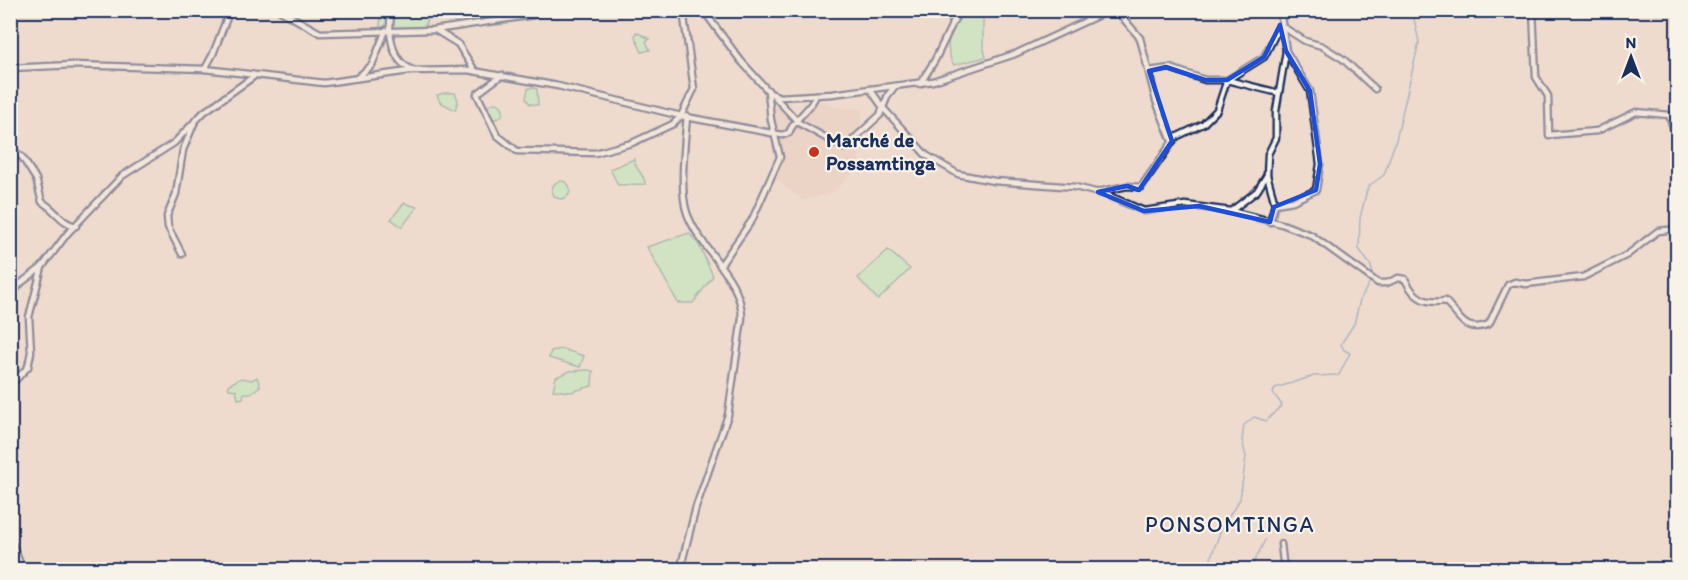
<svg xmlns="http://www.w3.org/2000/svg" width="1688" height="580" viewBox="0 0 1688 580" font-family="Itim,sans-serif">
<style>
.built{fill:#e7caba}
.green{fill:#adeeb7;stroke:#648e8a;stroke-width:1.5}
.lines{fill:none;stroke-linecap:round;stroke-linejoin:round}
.stream{stroke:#618ab4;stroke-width:1.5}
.minor-casing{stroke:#1b2f5e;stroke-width:9}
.minor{stroke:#f7f3e8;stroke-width:4.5}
.marked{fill:none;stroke:#1d4ed8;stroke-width:4.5;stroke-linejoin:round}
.poi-dot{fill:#c8321e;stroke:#f7f3e8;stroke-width:2}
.labels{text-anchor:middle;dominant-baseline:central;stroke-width:4.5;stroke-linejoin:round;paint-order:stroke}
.poi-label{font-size:20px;font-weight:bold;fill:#1b2f5e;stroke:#f7f3e8;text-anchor:start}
.quarter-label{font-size:22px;letter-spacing:1.5px;fill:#1b2f5e;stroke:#f7f3e8}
</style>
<rect width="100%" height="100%" fill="#eedbcd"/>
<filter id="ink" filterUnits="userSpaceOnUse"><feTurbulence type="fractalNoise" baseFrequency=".0167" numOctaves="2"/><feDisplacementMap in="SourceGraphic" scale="12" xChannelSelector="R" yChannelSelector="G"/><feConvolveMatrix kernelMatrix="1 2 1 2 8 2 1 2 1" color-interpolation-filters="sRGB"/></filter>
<g filter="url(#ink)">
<polygon class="built" points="814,101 832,104 832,107 862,109 858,168 832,193 803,200 776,179 782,159 770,108 778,106 794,127 807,114"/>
<g class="green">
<polygon points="381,11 425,11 428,15 425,28 380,27"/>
<polygon points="484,11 511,11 508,24 483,26 477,19 485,15"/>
<path d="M963,11H983V46L986,57L954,65C943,49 949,24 963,11Z"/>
<polygon points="636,32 650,39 646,41 650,50 642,52 635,37"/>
<polygon points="532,87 537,89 538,105 530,104 526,99 528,89"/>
<polygon points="444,93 455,93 458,100 455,110 440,102 437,95"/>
<circle cx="495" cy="111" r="8"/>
<path d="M634,159C634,169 645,174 645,184L618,185L610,169Z"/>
<circle cx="561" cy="190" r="9"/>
<polygon points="404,203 417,207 402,227 391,219"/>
<polygon points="689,233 699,245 713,276 693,303 678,303 647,247"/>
<polygon points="888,250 910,269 878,300 858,278"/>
<polygon points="562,349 584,356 580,367 549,358 551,351"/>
<polygon points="587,370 593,371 592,386 571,392 553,390 556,377 570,371"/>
<polygon points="257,377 260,386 251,393 244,393 243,398 238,399 236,390 229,389 228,385 241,378 252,380"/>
</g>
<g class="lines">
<g class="stream">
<polyline points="1214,570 1211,557 1222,527 1240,499 1246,457 1242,440 1244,425 1254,417 1266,421 1282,405 1273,393 1275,388 1314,376 1339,375 1350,353 1344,350 1341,344 1354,324 1360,300 1373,276 1371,266 1359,249 1360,218 1367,190 1370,185 1384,175 1396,140 1419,42 1412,10"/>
<polyline points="1250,570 1265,540"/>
</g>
<g class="minor-casing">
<g id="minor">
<polyline points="279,10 320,33 434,30 534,15 545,10"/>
<path d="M392,10C387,31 391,62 413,70"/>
<polyline points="664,10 684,13"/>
<polyline points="703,10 741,61 770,93 780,97 832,94 933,81 1015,54 1110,10"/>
<polyline points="1116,10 1140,38 1156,101 1172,141"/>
<polyline points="1533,10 1536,77 1548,96 1549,135 1597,131 1636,112 1669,115 1678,142"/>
<polyline points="437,31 458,44 475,71"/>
<path d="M10,68L73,65L205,69L324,83L409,71L468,70L558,86L681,116L782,135L789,133C795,116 810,112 816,95"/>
<polyline points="205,69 213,54 230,10"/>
<polyline points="1149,71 1170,68 1205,80 1227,80 1279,93"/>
<polyline points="502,75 477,94 497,135 517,151 595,153 632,143 673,124 681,116 694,89 683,10"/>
<polyline points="357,78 372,65 386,30"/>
<polyline points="920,84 935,60 959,10"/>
<path d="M870,89L884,109L926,155L958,174L994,181L1075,187L1107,195L1144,211L1185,205L1231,211L1282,224L1311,235L1378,283H1387L1398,278L1405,279C1414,298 1425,304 1445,301C1458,313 1463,335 1489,324L1508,285L1515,282L1526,284L1583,277L1627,255L1658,231L1678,229"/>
<polyline points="774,96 799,123 844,148 880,115 888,95 895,86"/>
<path d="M10,148L22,157L36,179L42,202C54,208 62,224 76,226"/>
<polyline points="1267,175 1275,204"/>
<polyline points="1098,192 1127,186 1141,187 1176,137 1203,124 1217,110 1227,80 1264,57 1280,25 1305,41 1322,46 1343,59 1375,89"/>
<polyline points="1231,211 1257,191 1267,175 1268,154 1276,138 1276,111 1286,51"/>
<polyline points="1270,222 1275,204 1293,201 1316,190 1320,164 1310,91 1286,51 1280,10"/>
<polyline points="182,254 168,227 167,216 176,194 183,150 195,121"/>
<polyline points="720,266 752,220 780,157 771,120 768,90"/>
<polyline points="10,296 21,283 42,267"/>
<polyline points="10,386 28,367 31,352 29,317 42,267 67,234 122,176 174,143 204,112 253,77"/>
<polyline points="10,539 23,570"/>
<polyline points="1281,544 1284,570"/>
<path d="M680,570L696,507L728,415L742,318C742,277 700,250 687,213C679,190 685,141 687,116"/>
</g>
</g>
<use href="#minor" class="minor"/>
</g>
</g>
<path d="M0 0H1688V580H0ZM1280,25L1286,51L1310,91L1320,164L1316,190L1274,207L1270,222L1199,206L1144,211L1098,192L1127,186L1139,190L1172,141L1149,71L1166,67L1205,80H1227L1264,57Z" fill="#eedbcd" fill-opacity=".55" fill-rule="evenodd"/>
<path class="marked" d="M1280,25L1286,51L1310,91L1320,164L1316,190L1274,207L1270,222L1199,206L1144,211L1098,192L1127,186L1139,190L1172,141L1149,71L1166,67L1205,80H1227L1264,57Z"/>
<circle class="poi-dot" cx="814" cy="152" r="6"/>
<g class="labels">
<g class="poi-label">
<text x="826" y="140">Marché de<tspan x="826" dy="23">Possamtinga</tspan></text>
</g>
<g class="quarter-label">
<text x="1230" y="524">PONSOMTINGA</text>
</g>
</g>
<rect width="1688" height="580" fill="none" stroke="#f7f3e8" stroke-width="36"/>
<rect x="18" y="18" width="1652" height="544" fill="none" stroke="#1b2f5e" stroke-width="2" filter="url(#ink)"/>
<g transform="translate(1631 57)" stroke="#f7f3e8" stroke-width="4.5" paint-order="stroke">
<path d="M0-4.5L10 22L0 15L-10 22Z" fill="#1b2f5e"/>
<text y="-9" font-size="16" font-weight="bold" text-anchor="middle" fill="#1b2f5e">N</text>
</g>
</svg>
